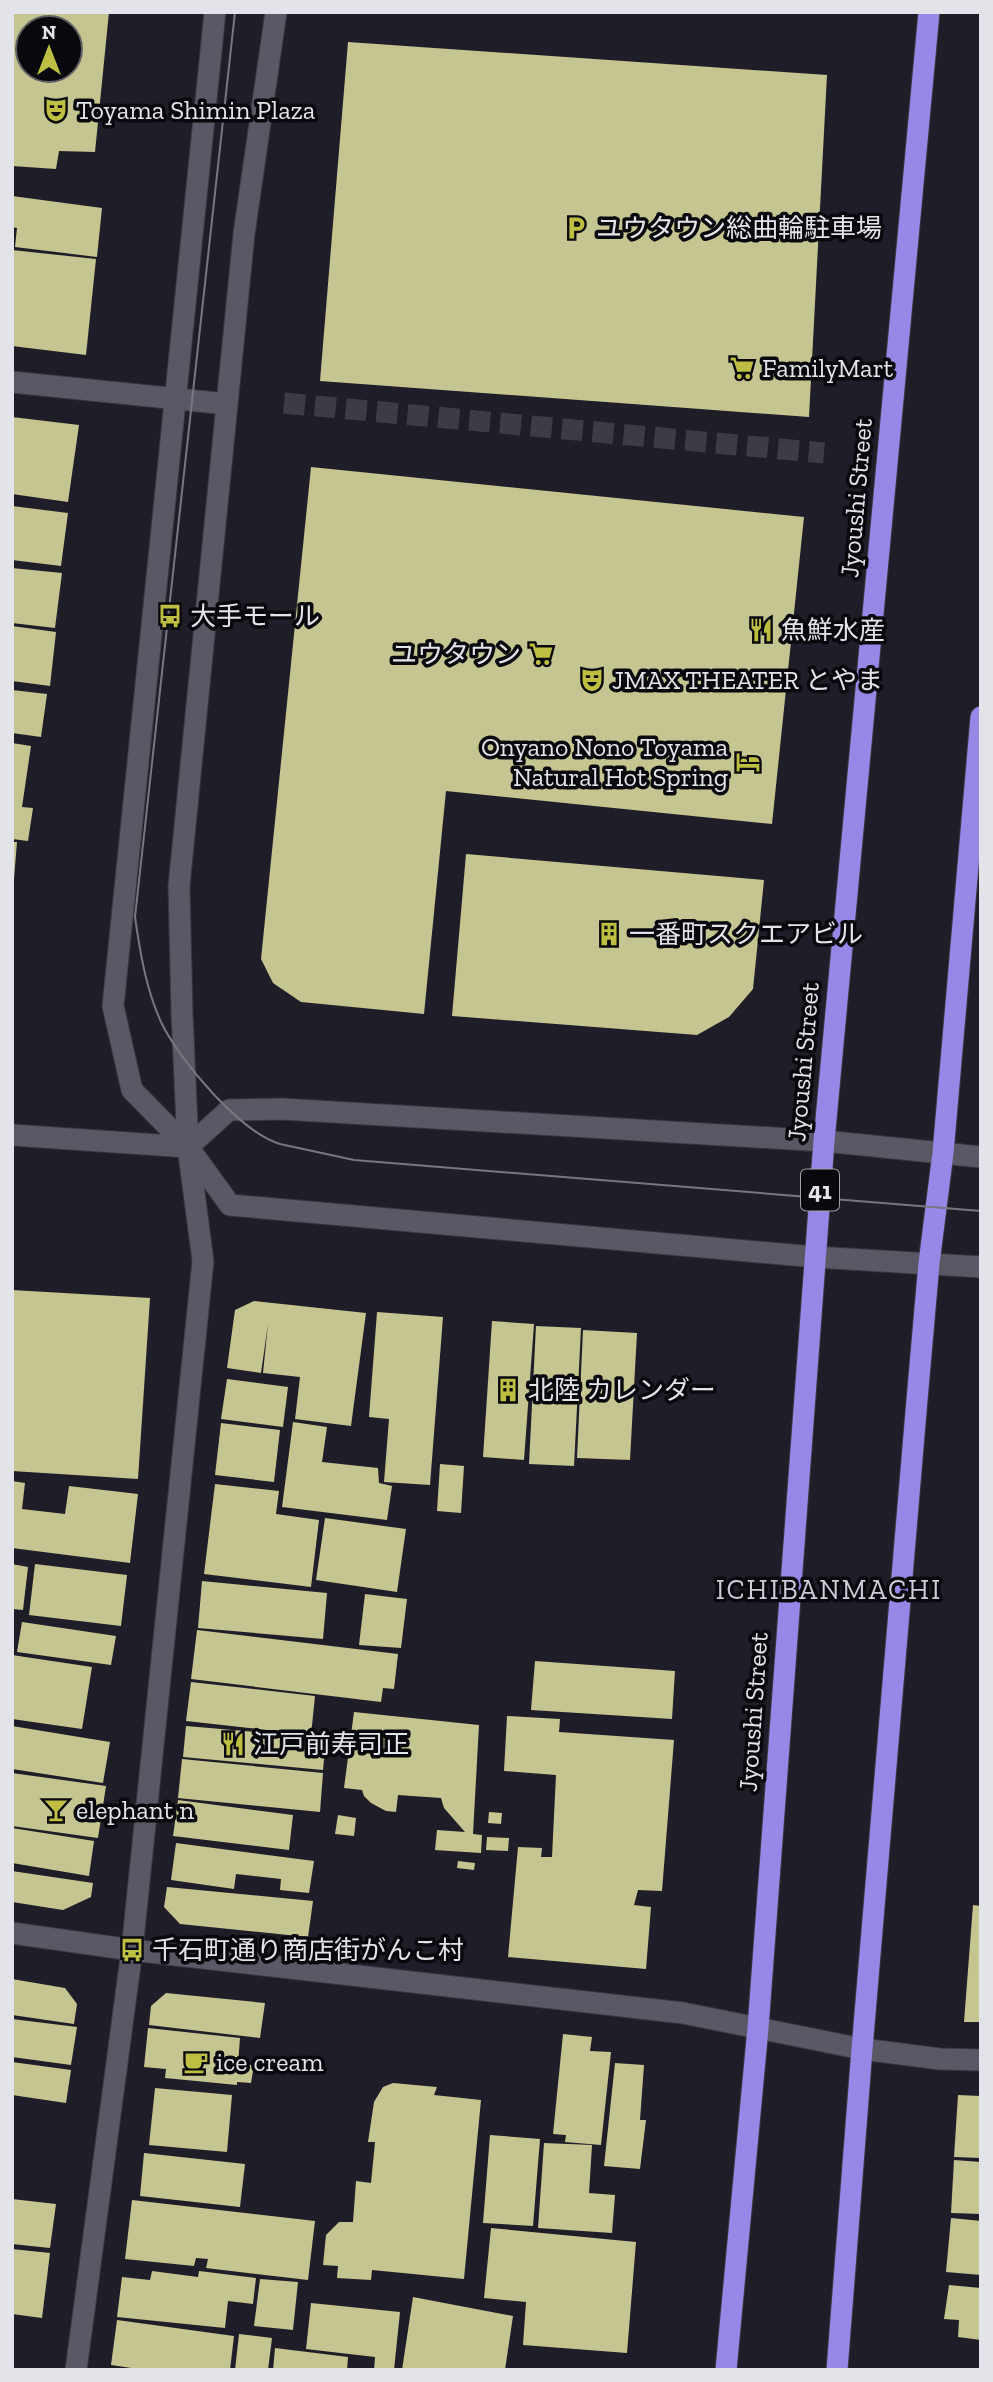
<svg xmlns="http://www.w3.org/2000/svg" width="993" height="2382" viewBox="0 0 993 2382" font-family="'Zilla Slab','Noto Sans JP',serif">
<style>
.building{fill:#c4c590;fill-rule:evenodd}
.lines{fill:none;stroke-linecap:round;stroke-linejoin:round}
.minor-tunnel{stroke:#3c3c45;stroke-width:21;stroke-dasharray:21 10;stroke-linecap:butt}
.minor-casing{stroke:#393841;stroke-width:23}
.highway-casing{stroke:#393841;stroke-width:23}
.minor{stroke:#595864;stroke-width:21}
.highway{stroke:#9588e7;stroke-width:21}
.tram{stroke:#787780;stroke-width:2}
.labels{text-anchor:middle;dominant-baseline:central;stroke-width:7;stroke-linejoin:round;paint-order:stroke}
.shield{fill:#09090d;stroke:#a2a2a8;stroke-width:2}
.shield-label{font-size:24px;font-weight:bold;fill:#e3e3ea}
.poi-label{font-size:26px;fill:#e3e3ea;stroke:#09090d;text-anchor:start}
.street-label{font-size:26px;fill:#e3e3ea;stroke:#09090d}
.neighbourhood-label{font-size:28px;letter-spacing:2px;fill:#ccccd9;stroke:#09090d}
</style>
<rect width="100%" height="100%" fill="#1f1e28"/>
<g class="building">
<path d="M12,12H109L95,152L59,151L56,169L12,166ZM28,28H70V70H28Z"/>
<polygon points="348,42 827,75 809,417 320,381"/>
<polygon points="12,196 102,208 97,257 15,247 17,228 12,227"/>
<polygon points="12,250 96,259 86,355 12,346"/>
<polygon points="12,417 79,425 68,502 12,494"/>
<polygon points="311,467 804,517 772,824 446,791 424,1014 301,1002 273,983 261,959"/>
<polygon points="12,506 68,513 61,566 12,560"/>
<polygon points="12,568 62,573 55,628 12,623"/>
<polygon points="12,626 56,632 50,686 12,681"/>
<polygon points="12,690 47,694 41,737 12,733"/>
<polygon points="12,743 31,746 22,807 33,808 28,841 12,839"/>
<polygon points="12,842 17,842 14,879 12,879"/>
<polygon points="466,854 764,880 753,989 729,1017 697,1035 452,1016"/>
<polygon points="12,1290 150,1298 138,1479 12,1471"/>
<polygon points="254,1301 366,1313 351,1426 295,1419 300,1377 263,1373 268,1324 261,1373 227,1368 235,1310"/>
<polygon points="377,1312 443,1317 430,1485 384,1482 389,1419 369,1417"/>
<polygon points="492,1321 534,1324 524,1460 483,1457"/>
<polygon points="536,1326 581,1328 574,1466 529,1464"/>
<polygon points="583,1330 637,1333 630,1460 577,1458"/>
<polygon points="227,1379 288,1387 283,1427 221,1419"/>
<polygon points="293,1422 327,1427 322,1462 378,1468 379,1483 392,1486 387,1520 282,1507"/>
<polygon points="221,1423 280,1430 274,1482 215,1475"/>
<polygon points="440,1464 464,1466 461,1513 437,1511"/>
<polygon points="12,1481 25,1483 22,1509 65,1514 69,1486 138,1494 130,1563 12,1548"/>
<polygon points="215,1484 279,1491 276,1514 319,1520 311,1587 204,1574"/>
<polygon points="325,1518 406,1529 397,1592 316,1580"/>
<polygon points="12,1564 28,1567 23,1610 12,1609"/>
<polygon points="35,1564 127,1575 121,1626 29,1615"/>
<polygon points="202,1581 327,1593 323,1639 198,1628"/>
<polygon points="365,1594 407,1599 401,1648 359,1645"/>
<polygon points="22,1622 116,1636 111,1665 17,1652"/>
<polygon points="197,1630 398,1654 394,1689 383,1688 381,1702 191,1679"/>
<polygon points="12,1655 92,1667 82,1729 12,1719"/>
<polygon points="535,1661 675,1671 672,1719 531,1710"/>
<polygon points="191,1682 315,1696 311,1735 186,1721"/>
<polygon points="354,1712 479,1725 473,1834 482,1835 481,1853 435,1850 437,1830 465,1832 444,1808 441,1798 398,1795 396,1812 386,1811 371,1803 364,1796 362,1790 344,1788"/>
<polygon points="507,1716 560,1719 559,1732 674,1740 662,1891 638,1890 634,1905 651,1907 646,1969 508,1957 518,1847 542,1848 541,1857 552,1857 556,1775 504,1771"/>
<polygon points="12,1726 110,1742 103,1783 12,1769"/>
<polygon points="186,1726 326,1738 323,1770 183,1757"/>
<polygon points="182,1759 323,1773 320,1812 178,1798"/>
<polygon points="12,1773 106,1786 98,1838 12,1826"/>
<polygon points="178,1800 293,1815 289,1850 173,1836"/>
<polygon points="489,1812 502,1813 501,1824 488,1823"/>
<polygon points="338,1815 356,1818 354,1836 335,1834"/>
<polygon points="12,1828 94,1841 89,1876 12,1863"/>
<polygon points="487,1837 509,1838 508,1851 486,1850"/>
<polygon points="176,1843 314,1861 309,1893 280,1890 281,1879 236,1874 234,1889 171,1880"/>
<polygon points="458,1861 475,1863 474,1870 457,1868"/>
<polygon points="12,1871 93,1883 91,1897 63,1910 12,1902"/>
<polygon points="167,1887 313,1901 308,1937 180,1924 164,1907"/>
<polygon points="973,1905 981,1906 981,2022 964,2022"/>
<polygon points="12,1979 65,1988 77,2004 74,2024 12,2015"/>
<polygon points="166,1993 265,2003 260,2038 149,2025 151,2006"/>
<polygon points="12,2019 77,2027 71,2065 12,2057"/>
<polygon points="148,2028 240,2038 238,2064 254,2065 251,2083 237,2082 237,2085 165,2078 166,2069 144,2067"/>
<polygon points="563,2034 592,2037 590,2051 611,2052 601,2145 565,2142 566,2135 553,2134"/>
<polygon points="12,2062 71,2070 66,2103 12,2095"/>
<polygon points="615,2063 644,2065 640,2120 646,2120 640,2169 604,2166"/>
<polygon points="393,2083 437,2087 434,2095 481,2100 464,2279 372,2270 371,2280 337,2278 338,2266 323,2265 326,2235 339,2222 353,2222 356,2181 371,2183 375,2142 368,2142 374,2102 383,2087"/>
<polygon points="155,2088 232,2095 227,2152 149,2145"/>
<polygon points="958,2095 981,2096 981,2158 954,2157"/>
<polygon points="490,2135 540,2139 533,2226 483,2223"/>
<polygon points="544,2143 592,2145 589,2193 615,2195 612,2233 538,2228"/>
<polygon points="144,2153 245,2164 240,2207 140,2196"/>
<polygon points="954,2160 981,2162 981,2214 951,2213"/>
<polygon points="12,2199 56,2204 50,2248 12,2244"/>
<polygon points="132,2200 315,2221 308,2280 206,2268 208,2259 196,2258 194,2266 125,2259"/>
<polygon points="951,2218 981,2221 981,2275 946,2272"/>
<polygon points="491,2228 636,2242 627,2353 523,2345 526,2302 484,2298"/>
<polygon points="12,2249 50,2253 42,2318 12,2314"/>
<polygon points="152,2271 198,2277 199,2271 256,2278 253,2304 228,2301 225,2328 117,2317 122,2277 150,2280"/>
<polygon points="260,2279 298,2282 293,2330 254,2326"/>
<polygon points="949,2285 981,2288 981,2340 958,2337 959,2320 944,2319"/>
<polygon points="413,2297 513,2316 505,2370 402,2370"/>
<polygon points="311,2303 400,2312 394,2370 374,2370 375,2357 306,2349"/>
<polygon points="117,2320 234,2336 230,2370 145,2370 111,2365"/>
<polygon points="239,2334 272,2338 268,2370 235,2370"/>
<polygon points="275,2348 348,2357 347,2370 273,2370"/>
</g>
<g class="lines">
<polyline class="minor-tunnel" points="284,403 824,453"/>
<g class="minor-casing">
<g id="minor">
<polyline points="215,12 113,1006 132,1090 188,1147 230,1205 815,1257 981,1267"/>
<polyline points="12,382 227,404"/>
<polyline points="12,1135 188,1147 229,1110 282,1109 824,1141 981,1157"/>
<polyline points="12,1933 132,1950 683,2013 862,2049 940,2059 981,2060"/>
<polyline points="76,2370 132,1950 203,1261 188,1147 182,1014 179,886 244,234 276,12"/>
</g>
</g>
<g class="highway-casing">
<g id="highway">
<polyline points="726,2370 758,2028 824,1141 929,12"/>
<polyline points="837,2370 862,2049 917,1400 929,1263 943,1153 981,717"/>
</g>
</g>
<use href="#minor" class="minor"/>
<use href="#highway" class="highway"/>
<path class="tram" d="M235,12L135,917C140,952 146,989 161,1022C179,1060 240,1132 280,1144L354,1160L981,1211"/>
</g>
<defs>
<g id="theatre-bare" transform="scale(1.89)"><path d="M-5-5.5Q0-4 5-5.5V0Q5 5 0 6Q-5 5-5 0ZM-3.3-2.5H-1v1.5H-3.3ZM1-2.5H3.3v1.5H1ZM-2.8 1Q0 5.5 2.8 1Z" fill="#bebf42" stroke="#09090d" stroke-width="2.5" paint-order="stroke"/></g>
<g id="parking-bare" transform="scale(1.89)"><path d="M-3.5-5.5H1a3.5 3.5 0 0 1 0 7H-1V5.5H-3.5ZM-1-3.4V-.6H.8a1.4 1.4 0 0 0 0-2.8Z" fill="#bebf42" stroke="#09090d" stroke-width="2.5" paint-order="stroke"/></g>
<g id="supermarket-bare" transform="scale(1.89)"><path d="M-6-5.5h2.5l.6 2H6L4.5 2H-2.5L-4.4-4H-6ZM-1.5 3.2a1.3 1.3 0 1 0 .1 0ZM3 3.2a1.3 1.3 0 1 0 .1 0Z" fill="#bebf42" stroke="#09090d" stroke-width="2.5" paint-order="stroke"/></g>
<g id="bus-bare" transform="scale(1.89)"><path d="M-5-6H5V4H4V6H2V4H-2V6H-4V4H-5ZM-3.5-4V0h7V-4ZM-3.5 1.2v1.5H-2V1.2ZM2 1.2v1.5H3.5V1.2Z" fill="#bebf42" stroke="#09090d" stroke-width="2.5" paint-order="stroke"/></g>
<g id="restaurant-bare" transform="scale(1.89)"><path d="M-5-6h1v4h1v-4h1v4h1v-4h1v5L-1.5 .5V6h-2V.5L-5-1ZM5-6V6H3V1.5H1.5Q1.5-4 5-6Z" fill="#bebf42" stroke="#09090d" stroke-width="2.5" paint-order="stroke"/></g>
<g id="hotel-bare" transform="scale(1.89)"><path d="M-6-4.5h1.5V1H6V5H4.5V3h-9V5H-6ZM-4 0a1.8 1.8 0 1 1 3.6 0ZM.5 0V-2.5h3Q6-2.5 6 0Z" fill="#bebf42" stroke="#09090d" stroke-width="2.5" paint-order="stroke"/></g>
<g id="building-bare" transform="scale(1.89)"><path d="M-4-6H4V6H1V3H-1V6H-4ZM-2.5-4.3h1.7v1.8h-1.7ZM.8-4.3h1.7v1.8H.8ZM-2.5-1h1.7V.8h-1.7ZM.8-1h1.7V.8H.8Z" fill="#bebf42" stroke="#09090d" stroke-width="2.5" paint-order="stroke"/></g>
<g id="bar-bare" transform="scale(1.89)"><path d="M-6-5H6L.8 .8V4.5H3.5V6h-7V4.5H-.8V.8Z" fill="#bebf42" stroke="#09090d" stroke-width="2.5" paint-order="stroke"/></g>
<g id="cafe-bare" transform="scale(1.89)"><path d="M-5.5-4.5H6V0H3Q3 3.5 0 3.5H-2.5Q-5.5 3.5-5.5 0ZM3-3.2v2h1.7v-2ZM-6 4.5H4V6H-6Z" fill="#bebf42" stroke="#09090d" stroke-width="2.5" paint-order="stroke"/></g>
</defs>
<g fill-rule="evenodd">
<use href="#theatre-bare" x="56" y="110"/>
<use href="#parking-bare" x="576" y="228"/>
<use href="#supermarket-bare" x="742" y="368"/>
<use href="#bus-bare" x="170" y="616"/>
<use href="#restaurant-bare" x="761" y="630"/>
<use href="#supermarket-bare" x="541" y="654"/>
<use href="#theatre-bare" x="592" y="680"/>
<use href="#hotel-bare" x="748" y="762"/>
<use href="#building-bare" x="609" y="934"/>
<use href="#building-bare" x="508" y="1390"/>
<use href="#restaurant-bare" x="233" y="1744"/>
<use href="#bar-bare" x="56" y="1810"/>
<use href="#bus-bare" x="132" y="1950"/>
<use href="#cafe-bare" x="196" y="2062"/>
</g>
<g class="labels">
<rect class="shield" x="801" y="1169.5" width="38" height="41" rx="5"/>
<g class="shield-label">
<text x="820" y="1190">41</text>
</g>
<g class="poi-label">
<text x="76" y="110">Toyama Shimin Plaza</text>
<text x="596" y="228">ユウタウン総曲輪駐車場</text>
<text x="762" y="368">FamilyMart</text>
<text x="190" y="616">大手モール</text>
<text x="781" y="630">魚鮮水産</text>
<text x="521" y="654" text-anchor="end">ユウタウン</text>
<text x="612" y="680">JMAX THEATER とやま</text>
<text x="728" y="747" text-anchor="end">Onyano Nono Toyama<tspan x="728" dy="30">Natural Hot Spring</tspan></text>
<text x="629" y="934">一番町スクエアビル</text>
<text x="528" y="1390">北陸 カレンダー</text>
<text x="253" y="1744">江戸前寿司正</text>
<text x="76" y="1810">elephant n</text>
<text x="152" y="1950">千石町通り商店街がんこ村</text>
<text x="216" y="2062">ice cream</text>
</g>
<g class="street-label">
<text transform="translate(856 498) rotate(-85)">Jyoushi Street</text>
<text transform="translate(803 1062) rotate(-85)">Jyoushi Street</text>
<text transform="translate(753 1712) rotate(-86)">Jyoushi Street</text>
</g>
<g class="neighbourhood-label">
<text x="829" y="1589">ICHIBANMACHI</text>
</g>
</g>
<rect width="993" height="2382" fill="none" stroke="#e3e3ea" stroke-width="28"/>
<g transform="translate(49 49)"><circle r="33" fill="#09090d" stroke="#606065" stroke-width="2"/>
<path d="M0-5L12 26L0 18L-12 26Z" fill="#bebf42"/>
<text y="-10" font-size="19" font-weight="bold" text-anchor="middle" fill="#e3e3ea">N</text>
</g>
</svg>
